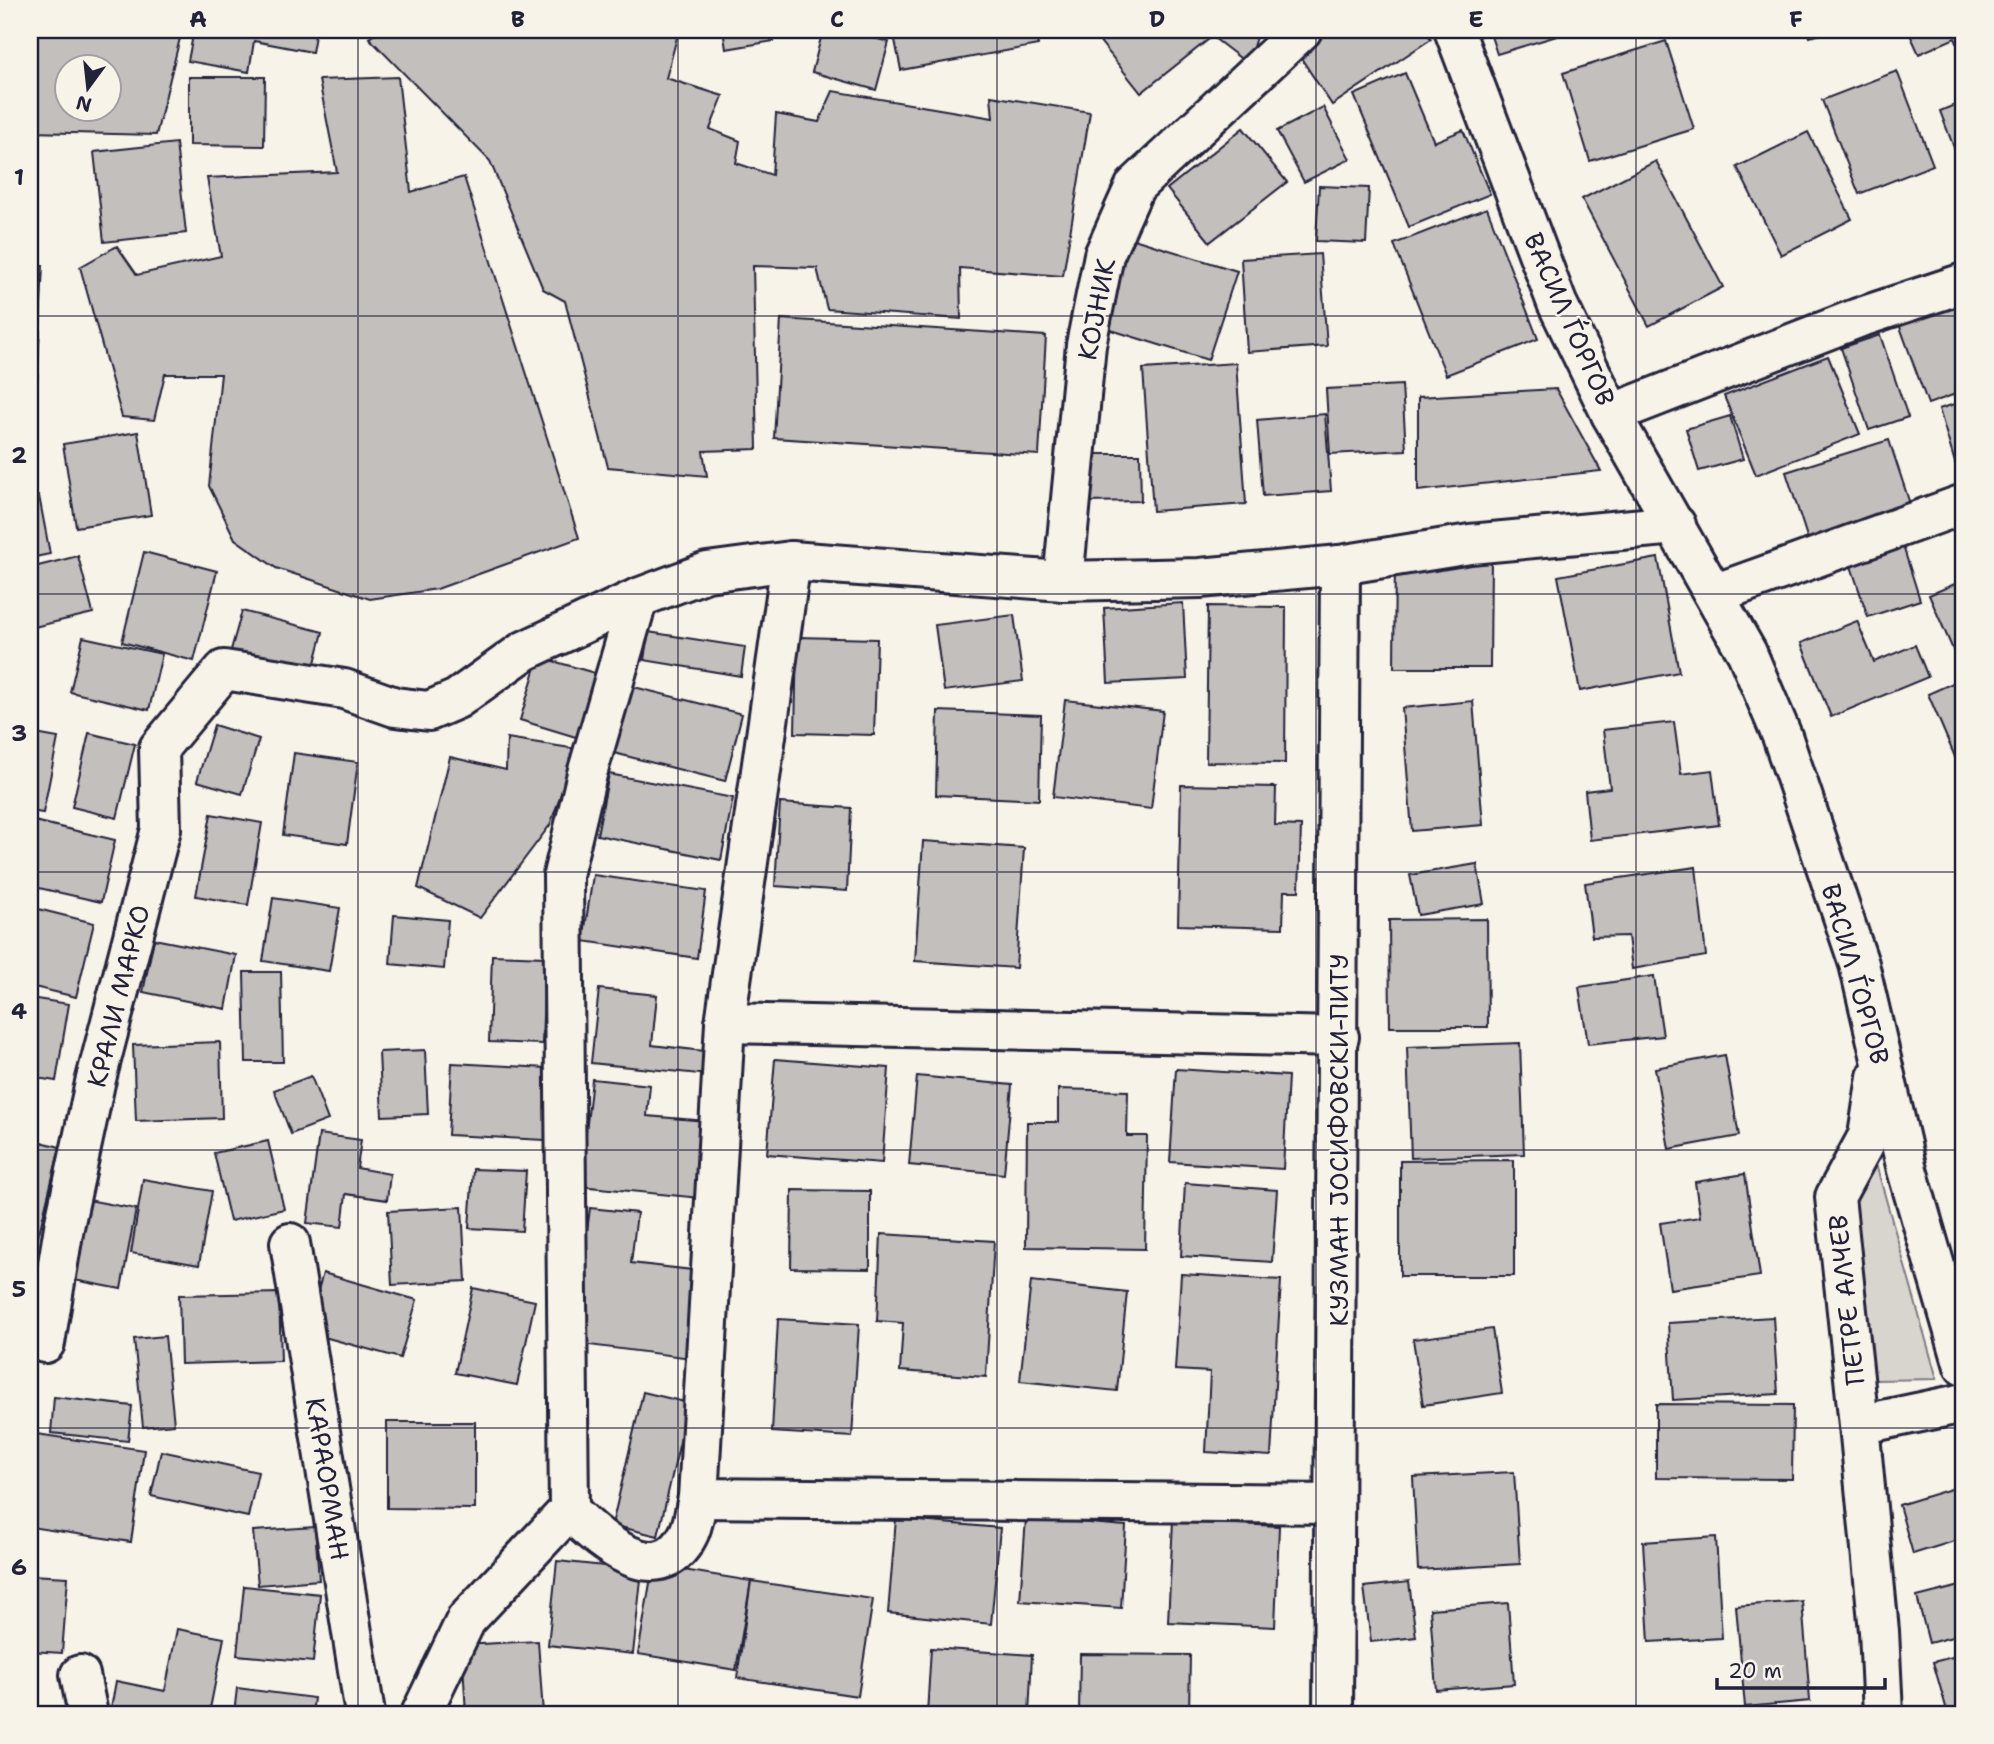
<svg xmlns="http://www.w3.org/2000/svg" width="1994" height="1744" viewBox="0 0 1994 1744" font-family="'Shantell Sans',sans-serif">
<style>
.green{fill:#d8d5cf;stroke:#7d7c85;stroke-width:2}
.building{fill:#c2bfbd;stroke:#22223b;stroke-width:2;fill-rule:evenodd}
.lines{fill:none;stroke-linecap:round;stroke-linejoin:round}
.minor-casing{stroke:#22223b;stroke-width:44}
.minor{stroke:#f7f3e8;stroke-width:38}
.grid{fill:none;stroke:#22223b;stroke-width:2;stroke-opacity:0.55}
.labels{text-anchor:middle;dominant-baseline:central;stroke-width:5;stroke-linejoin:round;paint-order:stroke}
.street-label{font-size:26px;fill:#22223b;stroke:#f7f3e8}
.neatline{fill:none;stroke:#22223b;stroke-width:2.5}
.grid-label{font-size:23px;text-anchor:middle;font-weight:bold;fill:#22223b}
</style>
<rect width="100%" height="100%" fill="#f7f3e8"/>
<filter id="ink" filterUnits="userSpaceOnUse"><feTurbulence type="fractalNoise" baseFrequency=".0143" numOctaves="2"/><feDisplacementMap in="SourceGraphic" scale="14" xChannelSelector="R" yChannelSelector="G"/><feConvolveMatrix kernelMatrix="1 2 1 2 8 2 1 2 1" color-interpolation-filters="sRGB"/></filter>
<g filter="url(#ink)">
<polygon class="green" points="1868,1136 1937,1379 1875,1380 1848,1298 1835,1197"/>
<g class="building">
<path d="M30,30H182L156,135L30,132ZM66,66H108V108H66Z"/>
<polygon points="194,30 316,30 312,52 254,41 249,72 188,61"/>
<polygon points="381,30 679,30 666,78 723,96 710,129 740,141 736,163 772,175 776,114 819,122 833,91 993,118 991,96 1090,112 1063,276 960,268 961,319 827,309 817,268 753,266 757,449 703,451 707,476 608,467 565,301 543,289 490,161 369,38"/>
<polygon points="723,30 772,30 774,41 726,49"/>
<polygon points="823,30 845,30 889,42 876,90 812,72"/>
<polygon points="893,30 1035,30 1038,45 901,70"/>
<polygon points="1091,30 1202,30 1209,39 1141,93"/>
<polygon points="1212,30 1258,30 1248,64 1210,35"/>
<polygon points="1331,30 1425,30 1431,39 1332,105 1297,52"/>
<polygon points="1489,30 1558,30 1560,35 1497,54"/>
<polygon points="1807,30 1839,30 1809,37"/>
<polygon points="1908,30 1964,30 1964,61 1955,38 1919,54"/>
<polygon points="1666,41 1694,129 1590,161 1563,73"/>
<polygon points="1897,71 1933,165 1859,194 1822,100"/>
<polygon points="1405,73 1434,142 1463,130 1490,194 1409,227 1354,95"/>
<polygon points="189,77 265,77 264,146 189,145"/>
<polygon points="398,77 411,192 464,177 579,538 437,589 370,599 276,568 235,539 209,486 221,374 165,374 154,420 122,417 80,267 117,246 137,275 221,256 207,178 337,172 319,80"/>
<polygon points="1964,101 1964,165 1961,166 1940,111"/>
<polygon points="1323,107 1350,159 1304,182 1277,131"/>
<polygon points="1243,128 1287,182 1210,242 1167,189"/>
<polygon points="1808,132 1852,219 1781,255 1737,167"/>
<polygon points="176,143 186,233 104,242 94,152"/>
<polygon points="1656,161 1723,287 1649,326 1582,199"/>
<polygon points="1319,186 1369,188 1366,243 1316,241"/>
<polygon points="1487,208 1538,339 1446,375 1394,244"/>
<polygon points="1124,236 1237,271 1208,360 1095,325"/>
<polygon points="1320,254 1327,346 1247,352 1241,259"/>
<polygon points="30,265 43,265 37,384 30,384"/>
<polygon points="1964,301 1964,391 1928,404 1899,324"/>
<polygon points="781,319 1046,336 1039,455 774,438"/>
<polygon points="1880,335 1908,417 1869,430 1841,348"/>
<polygon points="1828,356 1860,434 1756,475 1724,396"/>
<polygon points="1236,363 1246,504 1153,511 1143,369"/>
<polygon points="1402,385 1406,450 1330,454 1326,389"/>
<polygon points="1556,389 1601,471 1418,491 1418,397"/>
<polygon points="1964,401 1964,493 1939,409"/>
<polygon points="1325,414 1331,491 1263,496 1257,420"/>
<polygon points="1730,416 1743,459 1699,471 1686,429"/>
<polygon points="138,432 151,515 76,527 63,444"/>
<polygon points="1889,440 1911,507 1808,540 1786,472"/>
<polygon points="1084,454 1140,454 1141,501 1084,502"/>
<polygon points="39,496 50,554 30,558 30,498"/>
<polygon points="1903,546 1920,600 1868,617 1850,563"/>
<polygon points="144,552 217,571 194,661 122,642"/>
<polygon points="78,556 93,613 30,628 30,568"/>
<polygon points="1395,557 1491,557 1490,668 1394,668"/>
<polygon points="1658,558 1679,672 1580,691 1558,576"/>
<polygon points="1964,580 1964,666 1961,668 1929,595"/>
<polygon points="1183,603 1187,679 1108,683 1104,608"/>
<polygon points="1208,606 1286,607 1285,763 1206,762"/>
<polygon points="242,611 323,632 311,678 229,657"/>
<polygon points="1014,615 1023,681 944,691 935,625"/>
<polygon points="1857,621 1874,662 1915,645 1928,677 1831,717 1801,643"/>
<polygon points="648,632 745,647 741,676 644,660"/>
<polygon points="83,637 162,654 149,710 70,692"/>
<polygon points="797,637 877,639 874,735 795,733"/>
<polygon points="539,657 598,674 579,738 520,720"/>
<polygon points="1964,678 1964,770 1961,771 1928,694"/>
<polygon points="626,685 742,714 725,781 610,752"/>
<polygon points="1065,700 1163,711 1151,809 1053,797"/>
<polygon points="1473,701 1483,825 1412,831 1402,708"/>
<polygon points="938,711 1041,715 1039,800 936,795"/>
<polygon points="1674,722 1681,774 1712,770 1719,825 1590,840 1585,791 1610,788 1603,730"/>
<polygon points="214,725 259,739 242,794 197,781"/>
<polygon points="30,733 58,738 43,813 30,811"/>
<polygon points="89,733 135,744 117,818 72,807"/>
<polygon points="507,738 577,749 550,825 480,918 418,888 450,757 506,770"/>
<polygon points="294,753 358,762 347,844 283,835"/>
<polygon points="609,774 733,798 721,860 597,835"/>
<polygon points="1181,785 1276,787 1275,825 1301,826 1299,891 1284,891 1283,928 1178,925"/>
<polygon points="780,803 851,808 847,891 775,886"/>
<polygon points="211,814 262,823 248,905 196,896"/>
<polygon points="30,820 115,840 101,902 30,886"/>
<polygon points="923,841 1024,848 1016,968 915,961"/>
<polygon points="1477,864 1484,904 1418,915 1410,875"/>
<polygon points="1696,867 1706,956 1632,969 1628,936 1592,937 1585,883"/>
<polygon points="593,875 706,891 697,958 583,941"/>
<polygon points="273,898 340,908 329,971 263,961"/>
<polygon points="30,907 94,923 76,997 30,986"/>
<polygon points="394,915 448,920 444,969 390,964"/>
<polygon points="1487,919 1488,1027 1390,1027 1389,920"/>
<polygon points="154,939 236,955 226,1009 143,992"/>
<polygon points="492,955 545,957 542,1044 489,1042"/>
<polygon points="244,972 281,972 283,1062 246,1062"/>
<polygon points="1654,976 1663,1036 1588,1044 1579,987"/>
<polygon points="599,989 657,995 652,1045 712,1052 709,1075 591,1063"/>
<polygon points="30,998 69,1004 56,1081 30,1077"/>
<polygon points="220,1042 222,1118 136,1121 133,1045"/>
<polygon points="1520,1043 1524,1154 1411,1158 1407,1047"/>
<polygon points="425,1050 428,1114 382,1116 379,1052"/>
<polygon points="1725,1055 1739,1136 1669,1149 1655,1068"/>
<polygon points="775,1059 889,1068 882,1163 767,1154"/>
<polygon points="452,1063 548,1068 545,1140 448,1135"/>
<polygon points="1176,1069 1288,1076 1283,1169 1170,1162"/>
<polygon points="311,1076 328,1120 291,1134 274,1090"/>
<polygon points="917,1076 1012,1085 1004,1174 909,1165"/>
<polygon points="592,1079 650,1085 647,1116 707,1121 700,1198 580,1186"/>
<polygon points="1058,1089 1128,1091 1127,1136 1147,1136 1145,1249 1026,1247 1027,1122 1058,1122"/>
<polygon points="319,1134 361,1140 357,1168 390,1174 387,1200 346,1194 342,1227 307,1223"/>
<polygon points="30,1139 60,1147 30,1270"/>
<polygon points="268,1141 284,1209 230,1221 214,1153"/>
<polygon points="1514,1160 1514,1276 1400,1276 1400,1161"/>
<polygon points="473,1169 526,1171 522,1231 469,1228"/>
<polygon points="1745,1174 1760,1276 1670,1289 1660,1223 1700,1217 1695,1182"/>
<polygon points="143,1179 212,1191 199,1265 131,1253"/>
<polygon points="1185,1183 1277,1190 1272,1262 1181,1256"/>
<polygon points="792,1190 870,1191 870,1269 791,1268"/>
<polygon points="83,1199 136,1209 121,1289 69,1279"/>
<polygon points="462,1207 466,1281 392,1285 388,1211"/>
<polygon points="590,1208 637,1213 631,1263 701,1271 691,1358 573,1343"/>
<polygon points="881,1234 994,1241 986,1377 900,1371 903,1323 877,1321"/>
<polygon points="323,1273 417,1300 400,1358 306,1332"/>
<polygon points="1181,1274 1281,1280 1271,1456 1206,1452 1210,1372 1175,1370"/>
<polygon points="1031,1281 1127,1292 1117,1391 1020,1381"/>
<polygon points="473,1288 535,1301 517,1385 455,1373"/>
<polygon points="279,1293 281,1361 181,1364 179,1295"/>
<polygon points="1773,1317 1778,1394 1673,1400 1668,1323"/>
<polygon points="778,1319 859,1324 852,1437 772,1432"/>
<polygon points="1492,1329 1502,1393 1423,1405 1413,1339"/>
<polygon points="165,1336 174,1424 143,1427 134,1339"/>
<polygon points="643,1392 689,1403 658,1536 612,1525"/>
<polygon points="54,1397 132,1406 128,1441 51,1433"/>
<polygon points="1656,1404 1793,1405 1792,1479 1656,1478"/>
<polygon points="387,1422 475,1422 475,1509 387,1508"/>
<polygon points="30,1433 144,1450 131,1542 30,1527"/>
<polygon points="161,1451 258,1472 248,1517 151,1496"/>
<polygon points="1514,1472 1520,1564 1418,1570 1413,1477"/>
<polygon points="1964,1485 1964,1538 1913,1554 1899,1505"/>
<polygon points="1026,1518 1126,1526 1121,1608 1020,1601"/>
<polygon points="896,1519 1000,1528 991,1624 888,1613"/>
<polygon points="1173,1521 1279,1526 1275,1627 1168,1622"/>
<polygon points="315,1527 319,1580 258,1585 253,1531"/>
<polygon points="1716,1537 1722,1638 1649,1642 1643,1542"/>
<polygon points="557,1561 642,1570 633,1654 548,1645"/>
<polygon points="653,1565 751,1581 736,1670 638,1654"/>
<polygon points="30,1575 68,1577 62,1653 30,1651"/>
<polygon points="751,1581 873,1599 858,1696 737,1678"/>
<polygon points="1409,1582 1416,1637 1371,1642 1364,1587"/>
<polygon points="1964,1585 1964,1634 1929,1643 1917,1597"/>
<polygon points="244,1586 320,1594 313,1662 237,1655"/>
<polygon points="1802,1601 1810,1701 1745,1707 1736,1606"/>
<polygon points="1508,1603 1514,1684 1436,1690 1430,1609"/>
<polygon points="177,1629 224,1638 209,1714 110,1714 116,1681 165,1691"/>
<polygon points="538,1641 543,1714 466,1714 462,1645"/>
<polygon points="931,1648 1032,1655 1029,1714 927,1714"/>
<polygon points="1080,1654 1190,1655 1189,1714 1079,1714"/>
<polygon points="1964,1654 1964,1714 1948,1714 1933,1662"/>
<polygon points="237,1688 314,1698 312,1714 234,1714"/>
</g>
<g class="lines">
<g class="minor-casing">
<g id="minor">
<polyline points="1454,30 1557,303 1611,414 1747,653 1782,736 1859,964 1907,1170 1964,1366"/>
<polyline points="1611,414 1858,318 1964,283"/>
<polyline points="1063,581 1086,345 1104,255 1135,186 1302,30"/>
<polyline points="1714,594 1964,504"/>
<polyline points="725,1023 1339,1037"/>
<polyline points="290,1243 365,1714"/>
<polyline points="45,1343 64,1227 95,1083 161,829 159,748 224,670 344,689 395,707 429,711 457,699 524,651 638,598 707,572 791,561 1063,581 1200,578 1340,565 1470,544 1676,525"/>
<polyline points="1859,1425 1835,1197 1868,1136 1877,1077"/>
<polyline points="698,1498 1334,1504"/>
<path d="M569,1510C597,1538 658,1594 688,1535C694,1524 695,1509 698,1498L725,1023L791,561"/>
<polyline points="80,1675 88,1714"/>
<polyline points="421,1714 466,1620 569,1510 563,875 587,774 638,598"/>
<polyline points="1333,1714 1340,565"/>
<polyline points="1883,1714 1879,1631 1859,1425 1964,1403"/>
</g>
</g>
<use href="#minor" class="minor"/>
</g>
</g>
<path class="grid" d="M358,30V1714M678,30V1714M997,30V1714M1316,30V1714M1636,30V1714M30,316H1964M30,594H1964M30,872H1964M30,1150H1964M30,1428H1964"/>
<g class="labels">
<g class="street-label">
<text transform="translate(1096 309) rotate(-79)">КОЈНИК</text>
<text transform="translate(1570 319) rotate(66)">ВАСИЛ ЃОРГОВ</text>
<text transform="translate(1856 974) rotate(74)">ВАСИЛ ЃОРГОВ</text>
<text transform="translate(118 996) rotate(-76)">КРАЛИ МАРКО</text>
<text transform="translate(1338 1140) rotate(-90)">КУЗМАН ЈОСИФОВСКИ-ПИТУ</text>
<text transform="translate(1846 1300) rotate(-96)">ПЕТРЕ АЛЧЕВ</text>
<text transform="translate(328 1479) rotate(81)">КАРАОРМАН</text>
</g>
</g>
<rect width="1994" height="1744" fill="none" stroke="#f7f3e8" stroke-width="77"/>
<g transform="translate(88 88) rotate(195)"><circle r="33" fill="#f7f3e8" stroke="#a29fa3" stroke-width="2"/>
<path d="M0-5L12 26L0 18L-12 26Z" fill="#22223b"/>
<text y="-10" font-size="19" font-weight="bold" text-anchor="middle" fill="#22223b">N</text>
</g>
<path d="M1717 1678v10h168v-10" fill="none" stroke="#22223b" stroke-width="3.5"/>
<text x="1728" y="1678" font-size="21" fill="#22223b" stroke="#f7f3e8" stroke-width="5" paint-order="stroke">20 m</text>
<rect x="38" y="38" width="1917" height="1668" class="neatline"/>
<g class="grid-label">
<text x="198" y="27">A</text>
<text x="518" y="27">B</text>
<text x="837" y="27">C</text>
<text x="1157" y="27">D</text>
<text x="1476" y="27">E</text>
<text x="1796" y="27">F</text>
<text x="19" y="185">1</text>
<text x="19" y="463">2</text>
<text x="19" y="741">3</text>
<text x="19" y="1019">4</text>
<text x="19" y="1297">5</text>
<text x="19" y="1575">6</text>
</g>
</svg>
